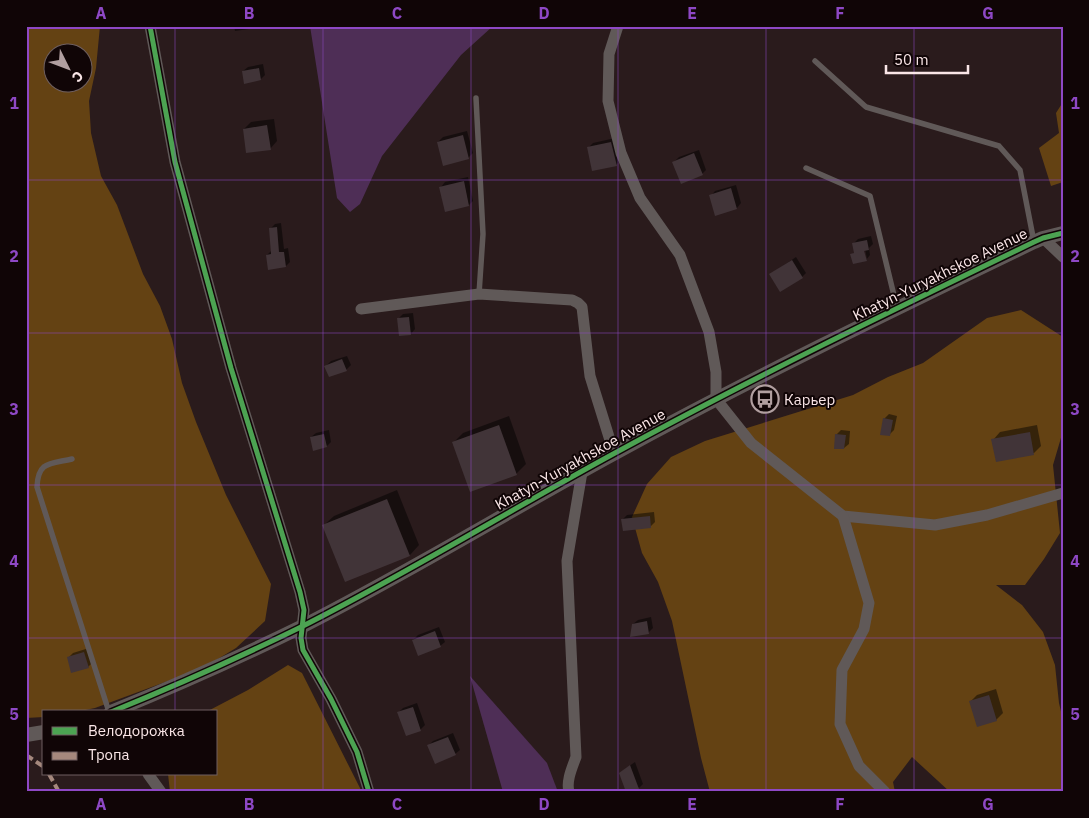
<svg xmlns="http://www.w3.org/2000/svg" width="1089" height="818" viewBox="0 0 1089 818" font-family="'IBM Plex Sans',sans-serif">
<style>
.forest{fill:#644213;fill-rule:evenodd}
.water{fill:#4e2e56}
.shadow{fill:#0007;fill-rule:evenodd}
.building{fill:#413438}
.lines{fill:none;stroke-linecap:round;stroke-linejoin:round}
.service{stroke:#605958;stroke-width:5.5}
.minor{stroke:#605958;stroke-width:11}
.tertiary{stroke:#605958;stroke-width:14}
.quiet{stroke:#a5887d;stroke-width:4;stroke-dasharray:8 4;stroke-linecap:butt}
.cycleway-casing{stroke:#100506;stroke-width:8}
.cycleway{stroke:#4ca352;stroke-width:5}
.grid{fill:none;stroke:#8e48c5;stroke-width:1;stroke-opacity:0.55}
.labels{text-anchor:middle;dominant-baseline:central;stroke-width:4;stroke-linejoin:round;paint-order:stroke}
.street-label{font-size:15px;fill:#fae6e7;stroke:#100506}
.poi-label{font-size:15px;fill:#fae6e7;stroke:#100506;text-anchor:start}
.neatline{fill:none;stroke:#8e48c5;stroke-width:2}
.grid-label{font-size:16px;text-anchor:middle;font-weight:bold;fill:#8e48c5}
</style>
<rect width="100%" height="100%" fill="#2a1b1c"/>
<g class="forest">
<path d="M26,26H100L96,68L89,101L91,133L101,176L117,205L143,274L160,306L172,339L182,383L196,422L226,495L271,584L265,621L236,648L203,668L95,708L76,712H44V717L26,718ZM52,52H82V82H52Z"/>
<polygon points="1063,102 1063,182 1051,186 1039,148 1059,133 1056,113"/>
<polygon points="1021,310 1063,337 1063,431 1053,465 1060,533 1044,559 1025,585 996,585 1022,605 1043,632 1055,665 1059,703 1063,720 1063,792 950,792 912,757 893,782 895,792 710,792 701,758 672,621 658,582 642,553 632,517 647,484 671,457 705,441 853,395 888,377 923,363 987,318"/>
<polygon points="288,665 302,673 362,792 170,792 168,774 216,774 216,712 206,712 248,690"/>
</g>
<g class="water">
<polygon points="310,26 493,26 461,55 382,156 360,204 350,212 337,198"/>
<polygon points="470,676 547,763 558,792 503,792"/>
</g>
<g class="shadow">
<polygon points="234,26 252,26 249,29 235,31"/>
<polygon points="263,64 265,75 261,79 243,71 248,67"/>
<polygon points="274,119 277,141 270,149 244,129 251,122"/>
<polygon points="467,131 473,153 468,158 438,142 443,137"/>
<polygon points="615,138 621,160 616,165 589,147 593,143"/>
<polygon points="699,150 706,170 702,174 674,162 679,157"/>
<polygon points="468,177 473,201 469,205 441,187 445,182"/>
<polygon points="736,185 741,203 737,208 716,214 711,196 715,191"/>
<polygon points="281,223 284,249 288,248 290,262 286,266 267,255 272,250 270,229 275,224"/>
<path d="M871,236L873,244L869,248L870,255L866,260L852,255L855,252L853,244L858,239ZM864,244L867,259H865L861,245Z"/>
<polygon points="796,257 806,273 802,277 771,274"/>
<polygon points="413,313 415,329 411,334 398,319 403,314"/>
<polygon points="347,356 351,365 346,370 326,366 331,361"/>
<polygon points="889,414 897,416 894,430 889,435 884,419"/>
<polygon points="509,416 526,464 516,474 454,442 463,433"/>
<polygon points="1037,425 1041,446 1034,453 997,460 993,440 1000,432"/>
<polygon points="329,430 331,442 327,446 311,437 316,433"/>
<polygon points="841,430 850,431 849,444 844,448 836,435"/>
<polygon points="397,490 419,545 410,555 324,525 334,516"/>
<polygon points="654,512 655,522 650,527 623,519 627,515"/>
<polygon points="651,617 653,628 648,633 633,624 638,620"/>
<polygon points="439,627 445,642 440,646 413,640 418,635"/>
<polygon points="89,648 93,662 88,667 68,658 73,653"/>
<polygon points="996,689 1003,713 996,720 970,702 977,695"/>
<polygon points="417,703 425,725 420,730 399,712 403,708"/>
<polygon points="453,733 460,750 455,754 429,745 433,741"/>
<polygon points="635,762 643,784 639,788 625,769"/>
</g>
<g class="building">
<polygon points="259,68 261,80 244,84 242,71"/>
<polygon points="267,125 271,150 246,153 243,129"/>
<polygon points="463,135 469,159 443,166 437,142"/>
<polygon points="611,142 617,166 592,171 587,147"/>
<polygon points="694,153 703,175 681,184 672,162"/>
<polygon points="464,181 469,206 445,212 439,187"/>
<polygon points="731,188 737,209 715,216 709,195"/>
<polygon points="277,227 279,252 284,252 286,267 268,270 266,255 271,254 269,228"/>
<polygon points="867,240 869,250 864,251 867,261 853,264 850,254 854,253 852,243"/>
<polygon points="792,260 803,278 780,292 769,274"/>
<polygon points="409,317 411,335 399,336 397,318"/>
<polygon points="342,359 347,371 329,377 324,366"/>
<polygon points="883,418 893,420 890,436 880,435"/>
<polygon points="499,425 517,475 470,492 452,442"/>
<polygon points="1030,432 1034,455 996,462 991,439"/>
<polygon points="324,434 327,447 313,451 310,437"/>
<polygon points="835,434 846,435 844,449 834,449"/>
<polygon points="387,499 410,556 345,582 322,525"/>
<polygon points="650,516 651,528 623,531 621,519"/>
<polygon points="647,621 649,634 630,637 632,624"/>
<polygon points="435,631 441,647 418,656 412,640"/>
<polygon points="84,652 89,668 71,673 67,657"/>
<polygon points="989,695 997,721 977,727 969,701"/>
<polygon points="413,707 421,731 406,736 397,712"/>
<polygon points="448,737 456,755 435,764 427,745"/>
<polygon points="630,765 639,789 633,792 626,792 619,773"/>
</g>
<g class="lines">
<g class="service">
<polyline points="815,61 866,107 999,146 1020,170 1034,242"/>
<polyline points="476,98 483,234 479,294"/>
<polyline points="806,168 870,196 897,308"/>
<path d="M72,459C50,464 38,461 37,487L109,712"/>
</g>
<g class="minor">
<polyline points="150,26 175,162 231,368 300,592 304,610 301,638 303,650 331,699 357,752 369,792"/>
<polyline points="618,26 609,54 608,101 621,153 640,198 680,255 709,332 716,372 716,399 751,443 843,516 935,525 987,515 1063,493"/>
<polyline points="1043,238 1063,257"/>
<polyline points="361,309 479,294 572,300 578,303 582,307 590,376 614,453"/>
<polyline points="843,516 869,603 864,629 842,670 840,724 859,766 885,792"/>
<polyline points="148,774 161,792"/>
<path d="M569,792C566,781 572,768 576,757L567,561L582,472"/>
</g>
<g class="tertiary">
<path d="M111,712C175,686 238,658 301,627C408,573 510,510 615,453C752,378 893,310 1034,242L1043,238L1063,233"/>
<polyline points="26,735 44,732"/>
</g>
<g class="quiet">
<polyline points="26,755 44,767"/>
<polyline points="49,774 59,792"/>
</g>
<g class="cycleway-casing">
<g id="cycleway">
<polyline points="150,26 175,162 231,368 300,592 304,610 301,638 303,650 331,699 357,752 369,792"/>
<path d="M111,712C175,686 238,658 301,627C408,573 510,510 615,453C752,378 893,310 1034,242L1043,238L1063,233"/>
</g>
</g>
<use href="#cycleway" class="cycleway"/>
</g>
<path class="grid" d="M175,26V712M323,26V792M471,26V792M618,26V792M766,26V792M914,26V792M26,180H1063M26,333H1063M26,485H1063M26,638H1063M175,774V792"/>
<defs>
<g id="bus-ring" transform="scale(1.4375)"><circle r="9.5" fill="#100506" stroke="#b19fa0" stroke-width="1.5"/><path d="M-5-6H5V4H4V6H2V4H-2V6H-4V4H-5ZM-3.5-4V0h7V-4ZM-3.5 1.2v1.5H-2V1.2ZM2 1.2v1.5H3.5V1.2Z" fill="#b19fa0"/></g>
</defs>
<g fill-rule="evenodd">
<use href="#bus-ring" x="765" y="399"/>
</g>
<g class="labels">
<g class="street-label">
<text transform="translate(940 274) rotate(-26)">Khatyn-Yuryakhskoe Avenue</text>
<text transform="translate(580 459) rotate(-29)">Khatyn-Yuryakhskoe Avenue</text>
</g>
<g class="poi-label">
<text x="784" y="399">Карьер</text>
</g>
</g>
<rect width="1089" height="818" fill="none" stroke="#100506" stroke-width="55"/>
<rect x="42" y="710" width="175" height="65" fill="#100506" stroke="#6e5f60"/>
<rect x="52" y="727" width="25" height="8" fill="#4ca352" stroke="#6e5f60"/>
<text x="88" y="736" font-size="15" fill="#fae6e7">Велодорожка</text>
<rect x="52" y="752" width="25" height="8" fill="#a5887d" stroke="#6e5f60"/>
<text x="88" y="760" font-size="15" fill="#fae6e7">Тропа</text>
<g transform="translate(68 68) rotate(132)"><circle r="24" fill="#100506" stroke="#6e5f60"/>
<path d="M0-4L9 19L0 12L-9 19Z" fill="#b19fa0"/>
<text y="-8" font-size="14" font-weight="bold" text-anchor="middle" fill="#fae6e7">С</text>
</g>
<path d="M886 65v8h82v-8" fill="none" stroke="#fae6e7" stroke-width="2.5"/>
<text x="894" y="65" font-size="15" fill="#fae6e7" stroke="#100506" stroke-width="4" paint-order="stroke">50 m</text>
<rect x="28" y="28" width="1034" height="762" class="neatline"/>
<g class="grid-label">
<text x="101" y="19">A</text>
<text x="249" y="19">B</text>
<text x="397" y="19">C</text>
<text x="544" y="19">D</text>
<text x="692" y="19">E</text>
<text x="840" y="19">F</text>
<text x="988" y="19">G</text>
<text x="14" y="109">1</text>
<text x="1075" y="109">1</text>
<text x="14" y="262">2</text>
<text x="1075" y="262">2</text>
<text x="14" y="415">3</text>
<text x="1075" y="415">3</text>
<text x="14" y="567">4</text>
<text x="1075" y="567">4</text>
<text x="14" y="720">5</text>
<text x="1075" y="720">5</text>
<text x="101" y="810">A</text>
<text x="249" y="810">B</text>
<text x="397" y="810">C</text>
<text x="544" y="810">D</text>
<text x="692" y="810">E</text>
<text x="840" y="810">F</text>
<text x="988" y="810">G</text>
</g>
</svg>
